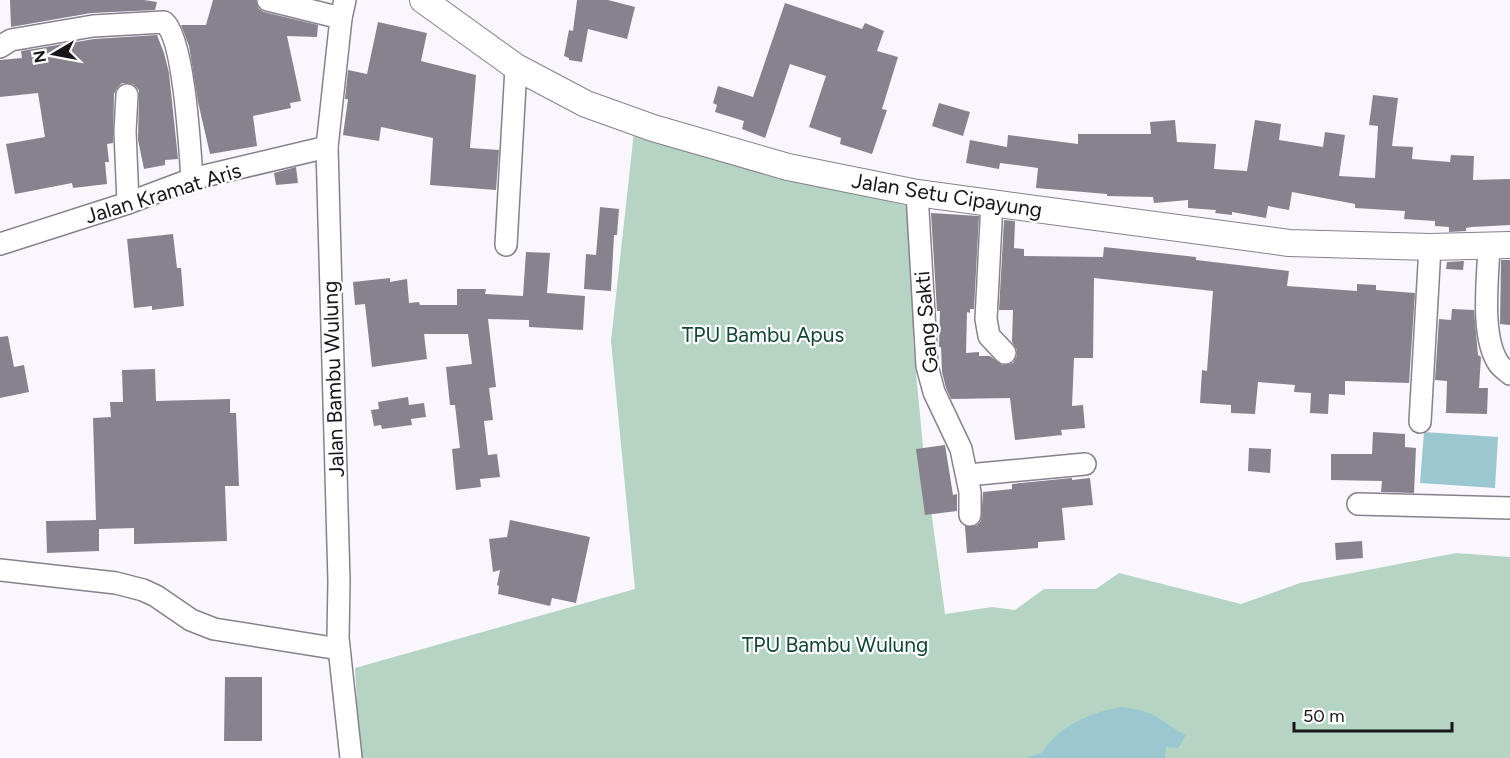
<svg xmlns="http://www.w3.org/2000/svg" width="1510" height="758" viewBox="0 0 1510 758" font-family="Figtree,sans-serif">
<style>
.green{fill:#b5d4c4}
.water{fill:#9bc8d0}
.building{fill:#87828d}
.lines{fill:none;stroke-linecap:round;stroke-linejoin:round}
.minor-casing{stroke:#86818c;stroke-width:24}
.tertiary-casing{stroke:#86818c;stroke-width:28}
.minor{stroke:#fff;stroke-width:21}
.tertiary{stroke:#fff;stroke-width:26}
.labels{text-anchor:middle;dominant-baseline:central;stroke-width:4.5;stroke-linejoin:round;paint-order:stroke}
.street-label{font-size:21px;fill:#17151a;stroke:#fff}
.park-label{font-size:21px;fill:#124532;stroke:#fff}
</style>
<rect width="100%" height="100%" fill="#f9f6fe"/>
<polygon class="green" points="634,132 918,209 913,341 924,457 945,614 992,607 1015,610 1044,589 1096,589 1119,573 1241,604 1300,583 1456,553 1510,557 1510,758 360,758 355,668 635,589 611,341"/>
<g class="water">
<polygon points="1424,432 1498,437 1495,488 1420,483"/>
<path d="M1122,707C1135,709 1149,711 1160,719C1169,725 1176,730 1186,735L1178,748L1166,747L1165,758H1028L1030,756L1041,754C1058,726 1091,712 1122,707Z"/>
</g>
<g class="building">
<polygon points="10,0 144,0 157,2 155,10 91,13 11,27"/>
<polygon points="213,0 256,0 259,9 264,12 318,25 317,37 287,36 301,101 290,103 291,108 253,116 257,146 210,154 198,102 189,46 181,25 206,25"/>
<polygon points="577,0 608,0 635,7 627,39 588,29 582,62 569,60 569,58 564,56 569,30 573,31"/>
<polygon points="785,3 862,29 865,23 884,31 877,51 898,57 882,109 887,110 872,154 840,144 841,138 809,127 826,76 790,64 765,138 742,129 744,121 715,112 717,105 713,103 718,86 753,97"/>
<polygon points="378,22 427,33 421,61 476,75 470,148 499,150 496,190 430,185 433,138 381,127 379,141 343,135 348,99 345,99 348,70 367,74"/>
<polygon points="157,35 164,53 169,73 178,159 165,160 165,165 144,169 138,140 139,90 133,84 122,83 117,88 114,94 113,143 107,144 109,162 105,162 107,184 73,188 72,183 15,194 6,144 45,137 38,93 0,97 0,60 22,58 21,51 94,39"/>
<polygon points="1373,95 1398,98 1392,146 1413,147 1412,159 1450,162 1451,155 1474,156 1473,180 1510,179 1510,225 1472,227 1466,228 1466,231 1449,232 1449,227 1435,226 1435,221 1404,219 1405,211 1355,208 1355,204 1292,192 1289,210 1268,206 1266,218 1232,212 1232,215 1215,213 1216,210 1188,208 1188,200 1154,203 1153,197 1107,196 1107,194 1036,188 1038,168 1000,163 999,169 966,163 970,140 1007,147 1008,135 1078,144 1078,134 1151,134 1150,122 1175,120 1177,142 1216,144 1214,169 1247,171 1255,120 1281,124 1279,140 1323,147 1325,132 1345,135 1339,176 1375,178 1378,126 1369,125"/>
<polygon points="939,103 970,112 963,136 932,126"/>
<polygon points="296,167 298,183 276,185 274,173"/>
<polygon points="600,207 619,209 617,235 614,235 611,291 584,289 586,254 596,255"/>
<polygon points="931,213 979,216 974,309 970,309 970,313 967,312 966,353 979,352 979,356 990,356 1002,365 1013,363 1017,356 1017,350 1012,342 1013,310 999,310 1004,220 1015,221 1014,248 1024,249 1024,256 1103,257 1104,247 1196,257 1196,260 1289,271 1287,286 1357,291 1357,284 1376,285 1376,290 1415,293 1409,383 1345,381 1345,395 1329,394 1328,414 1310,413 1311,393 1294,392 1295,385 1258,382 1255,414 1231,413 1231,405 1200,403 1202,370 1207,371 1213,291 1094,278 1093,358 1074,358 1072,406 1083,405 1085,428 1061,430 1062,435 1015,440 1010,398 951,399 946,388 942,372 941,347 939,347 940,311 937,311"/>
<polygon points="173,234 177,268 181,268 184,306 152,310 152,306 134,308 127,239"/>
<polygon points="526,252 550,253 547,293 585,296 583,330 529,327 529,320 488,319 496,387 489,388 493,420 484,421 488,455 497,454 500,477 480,479 481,487 456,490 452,449 460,448 455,405 450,405 446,367 472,364 468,334 424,334 427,359 372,367 365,304 355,305 353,282 390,278 390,282 407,279 409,303 419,302 420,305 457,305 457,289 486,289 485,294 523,296"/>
<polygon points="1501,260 1510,260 1510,325 1500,324"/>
<polygon points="1464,261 1463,270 1446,269 1447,262"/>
<polygon points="1452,309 1474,310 1478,355 1481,357 1479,388 1488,388 1487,414 1446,413 1447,381 1435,380 1439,319 1451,320"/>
<polygon points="8,336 14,367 24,365 29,392 0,398 0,337"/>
<polygon points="155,369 156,401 230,399 230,413 236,413 239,486 225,486 227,541 134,544 134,528 99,529 99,551 47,553 46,521 96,520 93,418 111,417 110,402 123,402 122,370"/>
<polygon points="408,397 409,405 424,403 426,417 411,419 412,425 382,429 381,425 374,426 371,410 379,409 378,402"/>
<polygon points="1373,432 1405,434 1405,447 1416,448 1414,493 1381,492 1382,481 1331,480 1331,454 1372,454"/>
<polygon points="945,445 953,495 957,494 957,511 925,515 916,449"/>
<polygon points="1249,448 1271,449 1270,473 1248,471"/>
<polygon points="1072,478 1072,480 1090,478 1093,505 1062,508 1065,540 1038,542 1038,548 967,553 965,526 976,526 981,521 983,492 1012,489 1012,484"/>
<polygon points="510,520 590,537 576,603 552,598 550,606 498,594 499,586 497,585 500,570 493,572 489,539 507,537"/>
<polygon points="1362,541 1363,558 1336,560 1335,543"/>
<polygon points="225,677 262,677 262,741 224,741"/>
</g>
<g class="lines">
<g class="minor-casing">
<g id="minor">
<polyline points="268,0 341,18"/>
<polyline points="345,0 341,18 327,147 339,581 338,638 351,758"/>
<path d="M0,47L11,40L93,26L164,22C184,38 190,150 192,179"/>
<polyline points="127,95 125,131 128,203"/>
<polyline points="917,193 927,366 934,392 961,449 970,492 970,515"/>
<polyline points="992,203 986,319 989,336 1005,353"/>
<polyline points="0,244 128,203 192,179 327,147"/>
<polyline points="506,245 516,67"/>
<path d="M1489,246C1488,278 1480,337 1499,364C1502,368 1507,371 1510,374"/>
<polyline points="1420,422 1430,247"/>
<polyline points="968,475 1085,464"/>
<polyline points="1358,504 1510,508"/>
<polyline points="0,570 116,583 143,590 156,596 191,620 214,629 339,649"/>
</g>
</g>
<g class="tertiary-casing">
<polyline id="tertiary" points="423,0 516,67 586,104 653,128 788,167 917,193 1289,243 1430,247 1510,245"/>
</g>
<use href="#minor" class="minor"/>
<use href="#tertiary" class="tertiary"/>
</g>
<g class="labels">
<g class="street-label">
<text transform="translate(163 193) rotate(-17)">Jalan Kramat Aris</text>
<text transform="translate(947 195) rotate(9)">Jalan Setu Cipayung</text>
<text transform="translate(926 322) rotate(-95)">Gang Sakti</text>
<text transform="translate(333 379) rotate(-92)">Jalan Bambu Wulung</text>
</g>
<g class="park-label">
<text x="763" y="334">TPU Bambu Apus</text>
<text x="835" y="644">TPU Bambu Wulung</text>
</g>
</g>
<g transform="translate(54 54) rotate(260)" stroke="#ffffff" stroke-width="4.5" paint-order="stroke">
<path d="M0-4.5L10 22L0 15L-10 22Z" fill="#17151a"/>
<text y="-9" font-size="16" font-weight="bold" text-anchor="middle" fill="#17151a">N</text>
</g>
<path d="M1294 722v9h158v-9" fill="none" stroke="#17151a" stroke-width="3"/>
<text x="1303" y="722" font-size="18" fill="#17151a" stroke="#ffffff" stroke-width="4.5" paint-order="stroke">50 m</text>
</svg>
